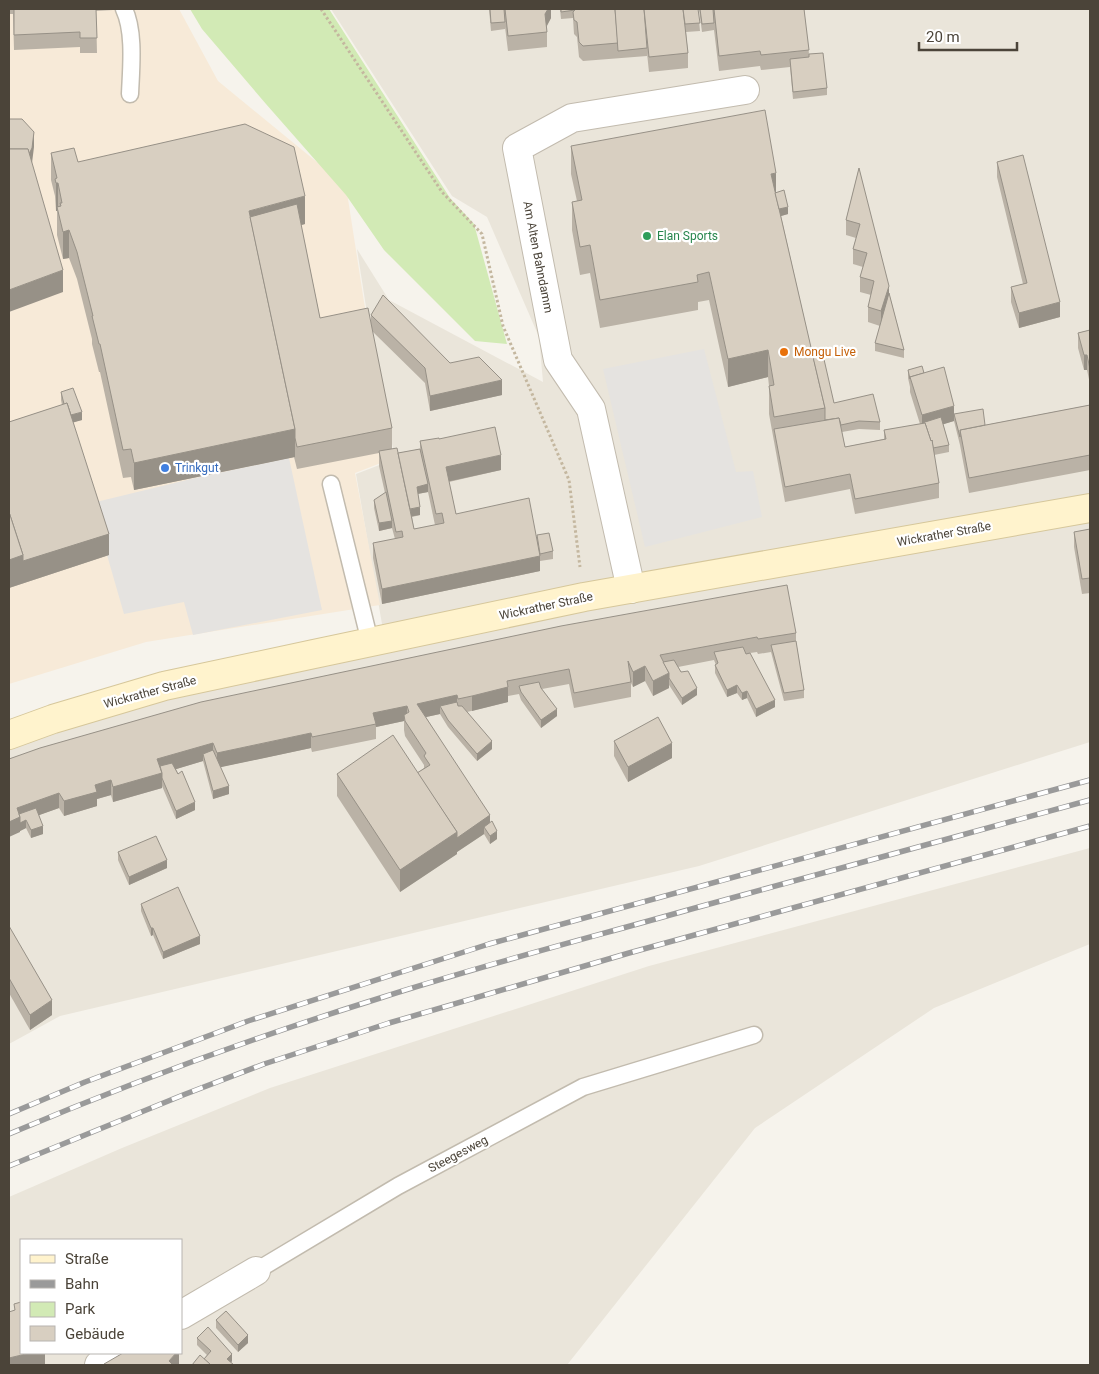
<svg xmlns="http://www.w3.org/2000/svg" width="1099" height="1374" viewBox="0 0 1099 1374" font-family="Roboto,sans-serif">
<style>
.residential{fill:#eae5da;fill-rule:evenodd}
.commercial{fill:#f7ead8}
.green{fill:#d2eab5}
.parking{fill:#e5e3e0}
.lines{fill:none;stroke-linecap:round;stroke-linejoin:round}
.lane-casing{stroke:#c2bbae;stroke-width:19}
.street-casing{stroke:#c2bbae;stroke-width:30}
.secondary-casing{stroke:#d6c79b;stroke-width:30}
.path{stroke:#c4b79f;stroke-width:3;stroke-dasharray:2.5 2.5;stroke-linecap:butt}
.lane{stroke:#fff;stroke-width:16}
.street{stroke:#fff;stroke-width:28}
.secondary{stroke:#fff3cd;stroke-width:28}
.rail-casing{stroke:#9a9a9a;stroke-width:5.5}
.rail{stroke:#fff;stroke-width:4;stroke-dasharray:11;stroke-linecap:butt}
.wall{fill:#bab2a6;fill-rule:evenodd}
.shaded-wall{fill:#979187}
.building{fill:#d8cfc1;stroke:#979187}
.leisure-dot{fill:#2e9e5b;stroke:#fff;stroke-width:2}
.food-dot{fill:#e8710a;stroke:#fff;stroke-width:2}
.shop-dot{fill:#3f7fe0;stroke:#fff;stroke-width:2}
.labels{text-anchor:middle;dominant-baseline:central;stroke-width:4.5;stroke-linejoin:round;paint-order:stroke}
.leisure-label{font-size:12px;fill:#27864d;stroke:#fff;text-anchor:start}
.street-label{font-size:12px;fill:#4b4439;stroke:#fff}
.food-label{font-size:12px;fill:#c56008;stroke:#fff;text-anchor:start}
.shop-label{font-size:12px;fill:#366cbe;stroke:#fff;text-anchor:start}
</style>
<rect width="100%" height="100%" fill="#f6f3ec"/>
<g class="residential">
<polygon points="331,9 1090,9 1090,742 699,866 60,1016 9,1044 9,738 41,723 386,647 356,474 395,459 369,326 357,249 389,300 543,382 539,337 487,217 452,196"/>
<path d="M1090,848V944L934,1008L755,1128L567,1365H9V1197L122,1148L270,1088L649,966ZM21,1240H181V1353H21Z"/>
</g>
<polygon class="commercial" points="9,9 179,9 218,81 346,186 364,302 394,458 355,473 380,605 146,642 9,684"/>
<polygon class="green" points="190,9 329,9 450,198 474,224 507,344 475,341 384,250 346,195 266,104 202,29"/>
<g class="parking">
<polygon points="704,349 736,472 753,471 762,517 645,547 603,369"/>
<polygon points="289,458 322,610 193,635 184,602 124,614 92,503 195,478"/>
</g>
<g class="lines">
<g class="lane-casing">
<g id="lane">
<path d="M124,9C135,32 131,69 130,94"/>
<polyline points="331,484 370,642"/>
<polyline points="256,1271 398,1186 583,1087 754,1035"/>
</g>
</g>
<g class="street-casing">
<g id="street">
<polyline points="631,589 591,409 558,360 517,148 572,118 745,90"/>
<polyline points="181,1315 256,1271"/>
<polyline points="99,1365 117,1353"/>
</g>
</g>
<g class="secondary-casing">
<polyline id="secondary" points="9,735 53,719 164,686 314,654 584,597 1090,508"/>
</g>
<polyline class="path" points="321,9 442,192 482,234 503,326 569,480 580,567"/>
<use href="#lane" class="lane"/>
<use href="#street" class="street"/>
<use href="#secondary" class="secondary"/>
<g class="rail-casing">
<g id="rail">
<polyline points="9,1114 85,1082 248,1021 489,944 1090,780"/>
<path d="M9,1134C130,1083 252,1038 377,999C482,965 589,938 695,908C827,872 958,836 1090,800"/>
<polyline points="9,1166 183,1095 264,1064 389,1023 629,953 1090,826"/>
</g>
</g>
<use href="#rail" class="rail"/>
</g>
<g class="wall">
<polygon points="9,9 113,9 113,10 96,11 97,53 80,53 80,47 14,50 13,14 9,14"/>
<polygon points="489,9 551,9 551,18 547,26 547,47 508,51 505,27 505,29 491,31"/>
<polygon points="560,9 698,9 700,31 686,32 688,53 688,68 649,72 647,53 647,56 583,61 579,57 577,37 574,34 573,18 561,19"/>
<polygon points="699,9 804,9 809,54 827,88 827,95 793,99 790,67 761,70 760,66 719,71 714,30 702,32"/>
<polygon points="571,146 776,193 788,214 781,216 813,357 834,403 880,422 880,430 859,429 842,432 845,447 884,439 884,430 920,424 910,392 910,387 908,378 908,370 924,373 954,414 985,425 1090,405 1090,470 969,493 960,445 954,421 943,424 949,445 949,452 934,455 939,483 939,498 855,514 850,489 785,502 769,414 769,386 768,377 728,387 709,300 698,302 698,310 600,328 590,273 580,275 572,230 572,202 577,201 571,174"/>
<path d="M51,153L78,162L305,224L301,225L320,318L371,327V315L502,395L430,411L425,383L372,331L392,428V449L398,453L420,449V441L439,439L501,470L449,482L456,514L537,540V535L553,551V559L540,561V559V571L382,604L373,558V543L395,539L392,528L379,531L374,508V500L385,493L379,466V453L297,469L294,457L134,490L131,477L123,478L100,372H99L92,344V339L77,279L69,258L63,259L57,235V211H56L55,196L51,180ZM428,492L435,525L414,529L412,517L420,515L418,494Z"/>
<polygon points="997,162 1060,317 1019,328 1011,302 1011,287 1023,284 997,177"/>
<polygon points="859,168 889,293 904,350 904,358 875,351 875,343 880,326 868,322 868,307 871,295 860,292 860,277 863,267 853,264 853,249 856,238 846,235 846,220"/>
<polygon points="1089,319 1090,319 1090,384 1087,370 1084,370 1078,348 1078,333 1089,330"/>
<polygon points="61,392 82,420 73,422 109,555 9,588 9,422 62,405 61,400"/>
<polygon points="1090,529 1090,593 1082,594 1074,547 1074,532"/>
<polygon points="561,626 796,633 796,641 804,690 804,698 784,701 771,652 758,654 757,652 750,653 775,707 756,717 747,698 742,700 737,693 727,697 715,673 715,665 716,665 714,660 678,667 697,695 682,705 669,685 669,688 653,696 645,681 633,687 631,683 631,697 574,708 569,684 542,689 557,716 541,728 521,700 519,694 508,696 508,702 467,712 492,749 477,761 448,727 440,714 426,717 490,823 497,839 490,844 484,834 457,852 457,854 400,892 337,796 337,774 417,773 424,768 424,765 405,736 404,730 404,721 376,727 376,739 312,752 311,748 220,767 229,794 213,799 203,761 176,769 195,810 176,819 162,786 162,788 113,802 111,795 97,799 97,806 64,816 59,808 39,815 43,834 31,838 26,828 20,831 20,832 9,759"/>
<polygon points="614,741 672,758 628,782 614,756"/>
<polygon points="118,852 167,868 129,885 118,860"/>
<polygon points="141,904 200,944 163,959 153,935 151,936 141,911"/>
<polygon points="9,926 52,1015 30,1030 9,993"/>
<polygon points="216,1320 248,1343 238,1352 216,1328"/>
<polygon points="197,1338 232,1361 231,1363 204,1359 207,1355 197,1345"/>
</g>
<g class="shaded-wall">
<polygon points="548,9 551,9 551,18 545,29 545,14"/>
<polygon points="34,132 34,147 32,163 28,171 28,156"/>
<polygon points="776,173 776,201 771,174"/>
<polygon points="56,183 58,183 58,211 57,207 57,211 56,211"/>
<polygon points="305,196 305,224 253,238 249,211"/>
<polygon points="788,207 788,214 774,218 774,210"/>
<polygon points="69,230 69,258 63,259 63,232"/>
<polygon points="63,270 63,292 9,312 9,290"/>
<polygon points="889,286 889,301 881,326 881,311"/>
<polygon points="1060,302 1060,317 1019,328 1019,313"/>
<polygon points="768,350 768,377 728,387 728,359"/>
<rect x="1084" y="355" width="3" height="15"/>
<polygon points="502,380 502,395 430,411 430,396"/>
<polygon points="954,406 954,421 925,430 922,423 922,415"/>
<polygon points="82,412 82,420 68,424 68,416"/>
<polygon points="295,429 295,457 134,490 134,463"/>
<polygon points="501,455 501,470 446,482 446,467"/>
<polygon points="428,484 428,492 417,494 417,487"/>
<polygon points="420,507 420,515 408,517 408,510"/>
<polygon points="392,521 392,528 379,531 379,523"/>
<polygon points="109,534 109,555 9,588 9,560 23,555"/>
<polygon points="540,556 540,571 382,604 382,589"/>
<polygon points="645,666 645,681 633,687 633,672"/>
<polygon points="669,673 669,688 653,696 653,681"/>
<polygon points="737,685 737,693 727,697 727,690"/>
<polygon points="508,687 508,702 472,711 472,696"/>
<polygon points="697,688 697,695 682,705 682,698"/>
<polygon points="747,691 747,698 742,700 742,693"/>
<polygon points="457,695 457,710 440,706 440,714 417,719 417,704"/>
<polygon points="775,700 775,707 756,717 756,709"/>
<polygon points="407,706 407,721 404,715 404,721 376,727 373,713"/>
<polygon points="557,709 557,716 541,728 541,720"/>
<polygon points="311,733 311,748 217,768 217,753"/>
<polygon points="492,741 492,749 477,761 477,754"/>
<polygon points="213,743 213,758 203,754 203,761 160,774 157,759"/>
<polygon points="672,743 672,758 628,782 628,767"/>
<polygon points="162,773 162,788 113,802 113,787"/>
<polygon points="111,780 111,795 97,799 97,806 64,816 64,801 95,785"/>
<polygon points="229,786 229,794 213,799 213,791"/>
<polygon points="59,793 59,808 20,822 26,820 26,828 20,831 20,832 9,837 9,822 17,808"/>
<polygon points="195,802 195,810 176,819 176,811"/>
<polygon points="490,815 490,830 484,827 484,834 457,852 457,854 400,892 400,870 457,832"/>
<polygon points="43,826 43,834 31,838 31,830"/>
<polygon points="497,831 497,839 490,844 490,836"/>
<polygon points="167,860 167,868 129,885 129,877"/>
<polygon points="151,928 153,928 153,935 151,936"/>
<polygon points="200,936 200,944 163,959 163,952"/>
<polygon points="52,1000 52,1015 30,1030 30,1015"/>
<polygon points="248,1335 248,1343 238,1352 238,1345"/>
<polygon points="30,1353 45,1353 45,1364 41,1365 9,1365 9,1358"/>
<polygon points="176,1353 179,1353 179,1365 169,1365 169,1361"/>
<polygon points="232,1354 232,1361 229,1365 227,1359"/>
</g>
<g class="building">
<polygon points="14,9 96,9 97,38 80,38 80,32 14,35"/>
<polygon points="490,9 504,9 505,22 491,23"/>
<polygon points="505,9 548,9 545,14 547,32 508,36"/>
<polygon points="561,9 574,9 575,10 561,12"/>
<polygon points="576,9 615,9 618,43 583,46 579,42 577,22 574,20 573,12"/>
<polygon points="615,9 644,9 647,48 618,51"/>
<polygon points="644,9 683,9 688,53 649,57"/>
<polygon points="683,9 698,9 700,23 685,24"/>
<polygon points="700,9 713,9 714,23 702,24"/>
<polygon points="714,9 804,9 809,50 761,55 760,51 719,56"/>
<polygon points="823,53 827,88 793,92 790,59 809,57 809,54"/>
<polygon points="765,110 776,173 771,174 825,408 774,417 769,386 774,385 768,350 728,359 709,272 697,275 698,282 600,300 590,245 580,247 572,202 582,200 571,146"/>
<polygon points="9,119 22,119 34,132 32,148 29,154 28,149 9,149"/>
<polygon points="245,124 294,147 305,196 249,211 295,429 134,463 131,449 123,450 100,344 99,344 92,316 93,316 77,252 69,230 63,232 57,207 61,206 60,203 62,203 58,183 56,183 55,179 57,178 51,153 74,148 78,162"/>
<polygon points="9,149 28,149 63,270 9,290"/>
<polygon points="1023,155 1060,302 1019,313 1011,287 1027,283 997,162"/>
<polygon points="859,168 889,286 881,311 868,307 874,281 860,277 867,253 853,249 860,224 846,220"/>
<polygon points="784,190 788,207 779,209 775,193"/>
<polygon points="297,204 320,318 368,308 392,428 297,447 295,438 295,429 250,217"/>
<polygon points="889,293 904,350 875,343"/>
<polygon points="383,295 450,363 479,357 502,380 430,396 425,368 371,315"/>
<polygon points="1090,330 1090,369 1087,355 1084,355 1078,333"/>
<polygon points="823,355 834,403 873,394 880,422 859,421 841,425 839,418 825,420 825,408 813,357"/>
<polygon points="922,366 924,373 910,377 910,379 908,370"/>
<polygon points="944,367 954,406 922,415 910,377"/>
<polygon points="73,388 82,412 71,415 67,403 64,404 61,392"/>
<polygon points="67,403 109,534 23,561 23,555 9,512 9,422"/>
<polygon points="1090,405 1090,455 969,478 960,430"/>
<polygon points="983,409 985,425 960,430 960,437 954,414"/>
<polygon points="941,417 949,445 933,448 932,440 931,441 925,423 922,423"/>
<polygon points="839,418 845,447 886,439 884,430 925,423 931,441 932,440 939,483 855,499 850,474 785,487 774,429"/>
<polygon points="495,427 501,455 446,467 456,514 529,498 540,556 382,589 373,543 403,537 402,531 396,532 379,451 397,448 414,529 444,523 442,513 436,514 420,441 439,438 439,439"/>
<polygon points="420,449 428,484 417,487 420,507 410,509 398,453"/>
<polygon points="386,492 392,521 379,523 374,500"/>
<polygon points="9,512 23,555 9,560"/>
<polygon points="1090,529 1090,578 1082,579 1074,532"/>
<polygon points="549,533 553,551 540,554 537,535"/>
<polygon points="787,585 796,633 758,639 757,637 660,655 669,673 653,681 645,666 633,672 628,661 631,682 574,693 569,669 507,681 508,687 472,696 458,699 457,695 417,704 490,815 457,838 457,832 417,773 430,765 424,756 426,753 405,721 404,715 409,712 407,706 373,713 376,724 312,737 311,733 217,753 213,743 157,759 162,773 113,787 111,780 95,785 97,792 64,801 59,793 17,808 20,817 9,822 9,759 40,748 201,702 561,626"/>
<polygon points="796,641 804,690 784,693 771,645"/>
<polygon points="743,647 746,654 750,653 775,700 756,709 747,691 742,693 737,685 727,690 715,665 718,663 714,652"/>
<polygon points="674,660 681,672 688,671 697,688 682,698 669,678 669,673 663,662"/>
<polygon points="539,682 541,688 557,709 541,720 521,692 519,686"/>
<polygon points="457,702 458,706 462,706 492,741 477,754 448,720 440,706"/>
<polygon points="658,717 672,743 628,767 614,741"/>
<polygon points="393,735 457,832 400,870 337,774"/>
<polygon points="213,750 229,786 213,791 203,754"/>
<polygon points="172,763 178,774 182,771 195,802 176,811 162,778 162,773 160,766"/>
<polygon points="36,808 43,826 31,830 26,820 20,823 20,817 19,814"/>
<polygon points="492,821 497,831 490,836 484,827"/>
<polygon points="156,836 167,860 129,877 118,852"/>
<polygon points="178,887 200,936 163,952 153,928 151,928 141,904"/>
<polygon points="9,926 52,1000 30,1015 9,978"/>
<polygon points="21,1302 21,1353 30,1353 9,1358 9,1312 15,1310 14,1304"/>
<polygon points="226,1311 248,1335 238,1345 216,1320"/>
<polygon points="208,1327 232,1354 227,1359 234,1365 211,1365 204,1359 211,1351 197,1338"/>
<polygon points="123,1353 176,1353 169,1361 173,1365 105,1365 104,1364"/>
<polygon points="200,1355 211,1365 192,1365"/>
</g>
<circle class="leisure-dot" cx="647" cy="236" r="5"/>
<circle class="food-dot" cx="784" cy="352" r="5"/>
<circle class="shop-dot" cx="165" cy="468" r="5"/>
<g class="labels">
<g class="leisure-label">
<text x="657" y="236">Elan Sports</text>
</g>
<g class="street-label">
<text transform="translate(538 257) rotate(79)">Am Alten Bahndamm</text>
<text transform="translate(944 534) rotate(-10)">Wickrather Straße</text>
<text transform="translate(546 606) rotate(-12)">Wickrather Straße</text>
<text transform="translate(150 692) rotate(-15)">Wickrather Straße</text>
<text transform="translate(458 1154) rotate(-28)">Steegesweg</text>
</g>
<g class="food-label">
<text x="794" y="352">Mongu Live</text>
</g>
<g class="shop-label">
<text x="175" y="468">Trinkgut</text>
</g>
</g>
<rect width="1099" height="1374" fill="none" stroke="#4b4439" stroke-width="20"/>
<rect x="20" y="1239" width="162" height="115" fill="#ffffff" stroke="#b7b4b0"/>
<rect x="30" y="1255" width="25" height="8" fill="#fff3cd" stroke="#b7b4b0"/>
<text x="65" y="1264" font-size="15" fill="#4b4439">Straße</text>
<rect x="30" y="1280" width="25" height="8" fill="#9a9a9a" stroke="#b7b4b0"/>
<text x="65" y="1289" font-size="15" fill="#4b4439">Bahn</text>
<rect x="30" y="1302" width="25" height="15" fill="#d2eab5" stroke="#b7b4b0"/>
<text x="65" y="1314" font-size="15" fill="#4b4439">Park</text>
<rect x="30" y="1326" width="25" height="15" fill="#d8cfc1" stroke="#b7b4b0"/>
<text x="65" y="1339" font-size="15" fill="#4b4439">Gebäude</text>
<path d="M919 42v8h98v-8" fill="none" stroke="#4b4439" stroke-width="2.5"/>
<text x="926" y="42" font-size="15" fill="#4b4439" stroke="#ffffff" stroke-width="4" paint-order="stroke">20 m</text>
</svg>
